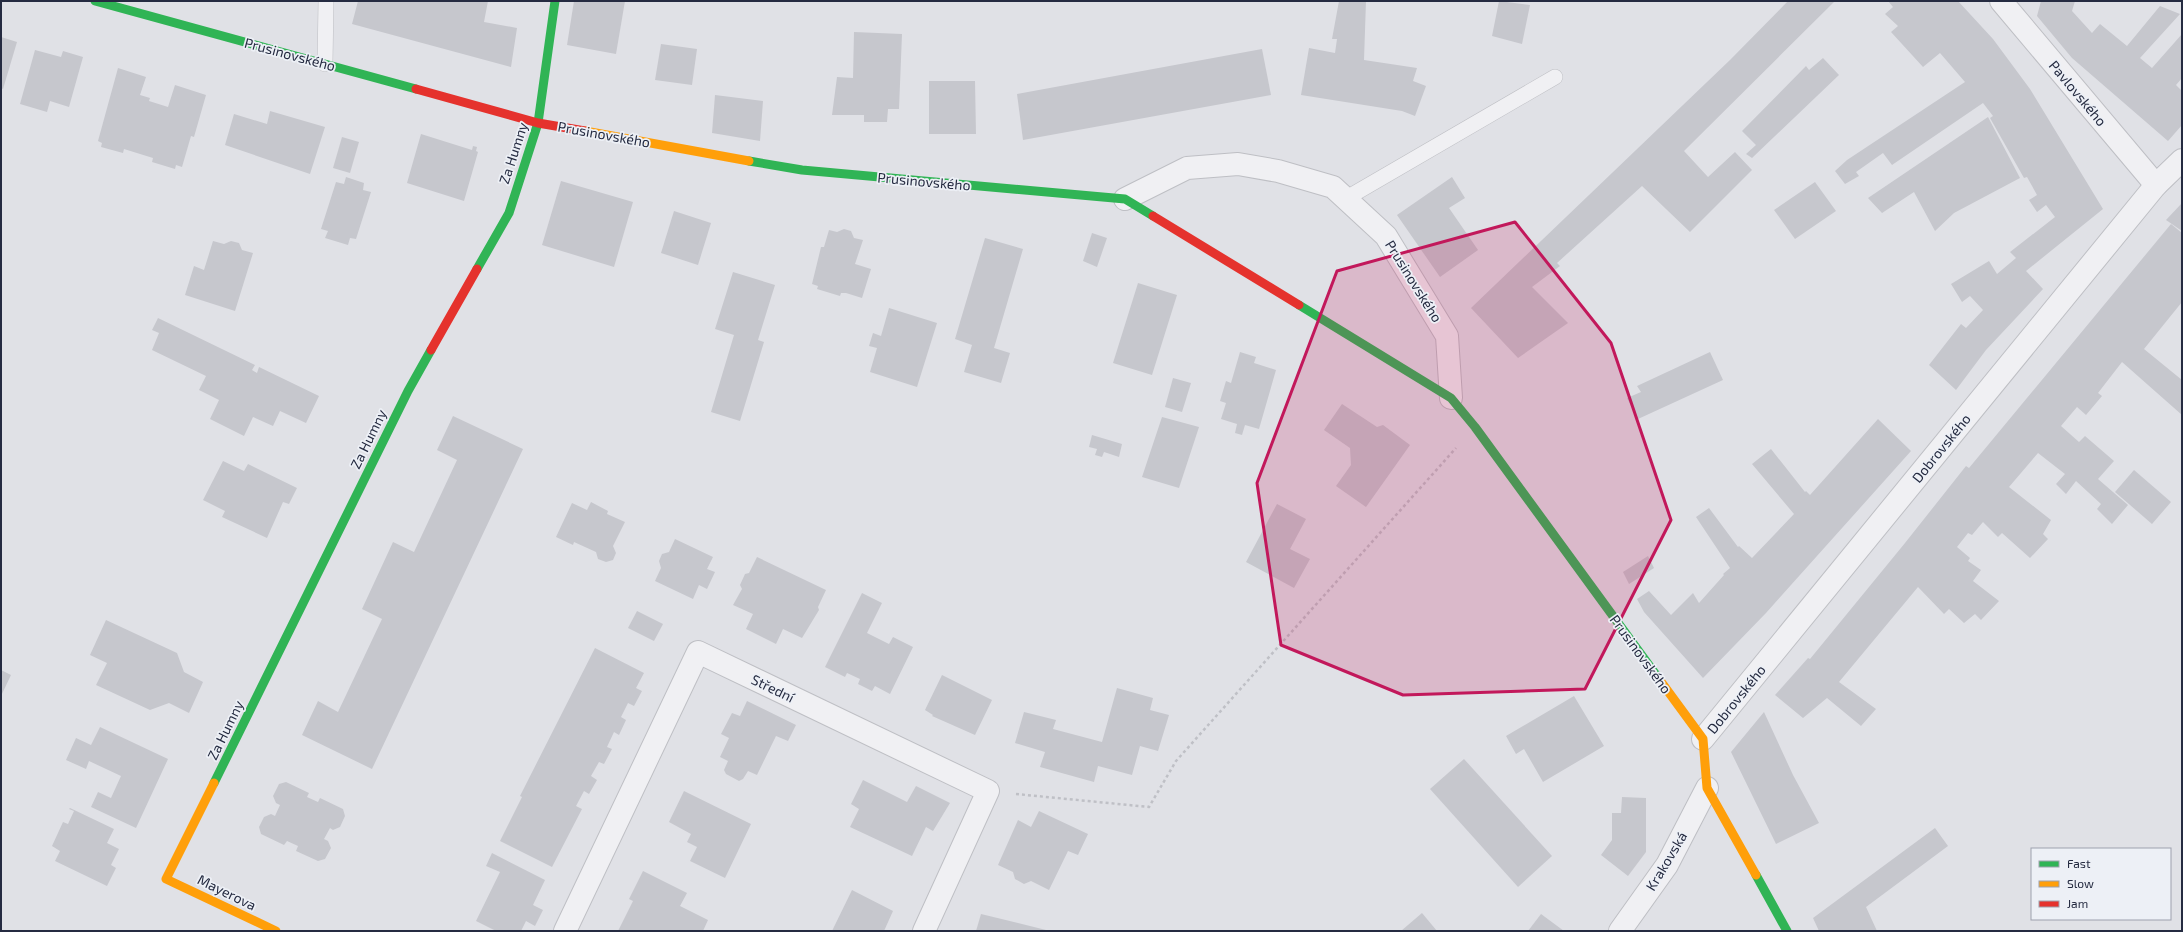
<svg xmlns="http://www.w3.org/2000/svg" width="2183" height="932" viewBox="0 0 2183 932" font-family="'Exo 2',sans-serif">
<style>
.building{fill:#c6c7cd}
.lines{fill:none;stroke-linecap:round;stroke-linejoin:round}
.lane-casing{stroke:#bebfc4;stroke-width:16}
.street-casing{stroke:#bebfc4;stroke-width:24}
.path{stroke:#bfc0c6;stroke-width:2.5;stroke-dasharray:3 3;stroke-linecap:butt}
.lane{stroke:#f0f0f3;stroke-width:15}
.street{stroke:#f0f0f3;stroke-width:22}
.fast{stroke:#30b455;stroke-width:9}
.slow{stroke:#ff9f0a;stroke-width:9}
.jam{stroke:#e5322d;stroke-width:9}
.marked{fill:#c2185b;fill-opacity:0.2;stroke:#c2185b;stroke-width:3;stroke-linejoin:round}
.labels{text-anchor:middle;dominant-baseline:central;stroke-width:3.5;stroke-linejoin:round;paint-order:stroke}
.street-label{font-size:14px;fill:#252b41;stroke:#edf0f6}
</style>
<rect width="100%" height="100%" fill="#e0e1e6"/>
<g class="building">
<polygon points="358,1 488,1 484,22 517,28 511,67 352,24"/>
<polygon points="574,1 625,1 616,54 567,45"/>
<polygon points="1339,1 1366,1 1364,60 1417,68 1413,81 1426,86 1415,116 1402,111 1301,95 1309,48 1335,53 1337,39 1332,39"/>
<polygon points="1499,1 1530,5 1522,44 1492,36"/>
<polygon points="1788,1 1835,1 1684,151 1708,177 1735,152 1752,170 1690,232 1642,186 1557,263 1560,266 1532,287 1568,323 1518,358 1471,308 1730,60"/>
<polygon points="1888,1 1958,1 1993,39 2030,89 2103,209 2026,271 2043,289 1986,350 1956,390 1929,365 1961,324 1966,328 1983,310 1970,296 1962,302 1951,284 1989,261 1997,274 2016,258 2010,252 2055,217 2046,205 2037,212 2029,200 2037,195 2027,177 2024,178 1990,118 1993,116 1983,103 1892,165 1883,153 1856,172 1859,176 1845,184 1835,171 1847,160 1965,82 1940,53 1923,67 1891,32 1898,26 1885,14 1893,7"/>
<polygon points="2041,1 2075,1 2072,11 2092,33 2100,24 2127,46 2160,6 2180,14 2140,58 2152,68 2182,34 2182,78 2176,85 2182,91 2182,125 2168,141 2072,58 2037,16"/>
<polygon points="854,32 902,34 899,109 888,109 887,122 864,122 864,115 832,115 837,77 853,78"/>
<polygon points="1,37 17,42 3,89 1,88"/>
<polygon points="661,44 697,49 692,85 655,80"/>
<polygon points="1262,49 1271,95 1023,140 1017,94"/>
<polygon points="35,50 61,57 63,51 83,57 69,107 50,101 47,112 20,104"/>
<polygon points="1823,58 1839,75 1752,158 1746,154 1756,145 1742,131 1806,66 1809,70"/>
<polygon points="118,68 146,77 140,95 150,98 149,101 168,107 175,85 206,95 194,137 191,136 182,167 176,165 175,169 152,162 153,158 124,149 123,153 101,147 102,143 98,141"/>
<polygon points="929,81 975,81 976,134 929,134"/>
<polygon points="715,95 763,101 760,141 712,133"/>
<polygon points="270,111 325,127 310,174 225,145 234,114 267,124"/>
<polygon points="1988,117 2020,178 1954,213 1935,231 1914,192 1882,213 1868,198"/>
<polygon points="421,134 472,150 473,146 477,147 476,151 478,152 464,201 407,183"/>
<polygon points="342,137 359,142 350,173 333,168"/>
<polygon points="346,177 364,183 363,190 371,192 356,239 350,238 348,245 325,238 328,231 321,229 336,182 344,184"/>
<polygon points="1452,177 1465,198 1449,208 1478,250 1440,277 1397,215"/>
<polygon points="561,181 633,202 614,267 542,245"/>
<polygon points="1815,182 1836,211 1795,239 1774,210"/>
<polygon points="2182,203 2182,231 2166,220"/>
<polygon points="674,211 711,223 698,265 661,253"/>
<polygon points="2171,224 2182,233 2182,302 2144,349 2182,380 2182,415 2122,362 2098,393 2077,377 2102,396 2086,415 2077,407 2061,426 2079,442 2085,436 2114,461 2098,479 2128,505 2112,524 2097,509 2101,504 2076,481 2066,494 2056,484 2065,474 2038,453 2009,487 2051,520 2043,534 2048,539 2030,558 2002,533 1998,537 1983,522 1972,535 1968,533 1957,547 1970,558 1968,561 1981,570 1973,581 1999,601 1981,620 1975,614 1964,623 1949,609 1944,614 1918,587 1839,682 1876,709 1861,726 1827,698 1803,718 1775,695 1808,658 1810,659 1905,543 1966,466 1969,468"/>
<polygon points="844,229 851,231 854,238 863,240 855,264 871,269 862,298 846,293 841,293 840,296 817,289 818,286 812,284 821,247 824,247 829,230 837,232"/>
<polygon points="1092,233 1107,238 1097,267 1083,261"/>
<polygon points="985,238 1023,249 994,348 1010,353 1001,383 964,372 972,345 955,339"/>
<polygon points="213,241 224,244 231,241 239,243 242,250 253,253 235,311 185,295 194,266 204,270"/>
<polygon points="733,272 775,285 758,340 764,342 740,421 711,412 734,335 715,329"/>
<polygon points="1138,283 1177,295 1152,375 1113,363"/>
<polygon points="889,308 937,323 917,387 870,372 877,348 869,346 873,333 881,336"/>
<polygon points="158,318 255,365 252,370 257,373 259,367 319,396 306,423 280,411 273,426 253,417 244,436 210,419 219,400 199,390 206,376 152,350 159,333 152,330"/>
<polygon points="1240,352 1256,357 1254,363 1276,370 1259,429 1245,425 1242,435 1235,433 1237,424 1221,419 1226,403 1220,401 1226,381 1231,383"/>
<polygon points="1710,352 1723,380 1638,419 1627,398 1641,392 1637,386"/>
<polygon points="1173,378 1191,383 1182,412 1165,407"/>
<polygon points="1342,404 1377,427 1383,425 1410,445 1366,507 1336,486 1351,465 1350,448 1324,430"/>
<polygon points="453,416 523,449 372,769 302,735 318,701 338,712 373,638 382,619 362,609 393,542 414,552 457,460 437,450"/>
<polygon points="1162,417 1199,427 1179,488 1142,477"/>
<polygon points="1878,419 1911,451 1766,613 1703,678 1644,612 1637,599 1649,591 1671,615 1693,593 1699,603 1724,575 1723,574 1730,568 1696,517 1709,508 1738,547 1739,546 1752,558 1794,514 1752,464 1771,449 1805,492 1806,491 1810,495"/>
<polygon points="1092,435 1122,444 1119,457 1104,452 1102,457 1095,455 1097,449 1089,447"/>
<polygon points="223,461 244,471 248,464 297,488 289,504 283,502 267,538 222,517 225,511 203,500"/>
<polygon points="2134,470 2171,502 2152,524 2115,492"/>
<polygon points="591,502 608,511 607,514 625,522 613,546 616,553 613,560 606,562 598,559 596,552 574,542 573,545 556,537 572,503 587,510"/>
<polygon points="1277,504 1306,519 1290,549 1310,559 1294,588 1246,562"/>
<polygon points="675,539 713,557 707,569 715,572 707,589 699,585 693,599 655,581 661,568 659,561 662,554 669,552"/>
<polygon points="1648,556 1654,568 1629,584 1623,572"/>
<polygon points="757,557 826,590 818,607 819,610 802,638 783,629 776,644 746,629 753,614 733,605 742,589 740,585 745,574 749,573"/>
<polygon points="862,593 882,603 867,633 889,644 893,637 913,647 890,694 875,686 872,691 858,684 860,679 847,673 845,677 825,667"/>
<polygon points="637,611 663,624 654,641 628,628"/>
<polygon points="106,620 177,653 184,672 203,682 189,713 169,703 150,710 96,685 107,663 90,655"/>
<polygon points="595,648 644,673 636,688 642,691 634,706 628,703 621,717 626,720 619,735 614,732 607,747 612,749 604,764 599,762 591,776 597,780 589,794 584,791 576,806 582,809 552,867 500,841 522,797 520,796"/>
<polygon points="1,670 11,675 1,696"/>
<polygon points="942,675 992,700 975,735 932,716 933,715 925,710"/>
<polygon points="1117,688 1153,698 1150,710 1169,715 1158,751 1140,746 1132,775 1098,766 1094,782 1040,767 1045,752 1015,743 1024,712 1056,720 1053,729 1102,742"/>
<polygon points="1574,696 1604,746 1543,782 1524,749 1516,754 1506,736"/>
<polygon points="747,701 796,725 788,741 776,736 757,775 748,771 743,779 739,781 726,774 724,770 728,761 720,757 729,738 721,734 732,713 740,716"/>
<polygon points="1764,712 1793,775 1819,823 1776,844 1731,752"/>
<polygon points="100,727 168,759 136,828 91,807 98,792 111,798 121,776 89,761 86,769 66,760 76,738 91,745"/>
<polygon points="1464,759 1552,856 1518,887 1430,789"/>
<polygon points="863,780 907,802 916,786 950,803 933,831 926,827 912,856 850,827 859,809 851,804"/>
<polygon points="286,782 309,793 307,797 318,802 320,798 343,809 345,816 340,827 333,830 330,828 324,839 328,841 331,848 325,859 318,861 296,851 298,846 287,841 284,845 261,834 259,827 264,817 271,814 275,816 280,805 276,803 273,796 279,784"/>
<polygon points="684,791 751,824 725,878 690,861 697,847 687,842 691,834 669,822"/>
<polygon points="1622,797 1646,798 1646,852 1628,876 1601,855 1612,840 1612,813 1621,813"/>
<polygon points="70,808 114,829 107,843 119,849 111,865 116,868 107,886 55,861 60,851 52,846 63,822 68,824 74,811 69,809"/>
<polygon points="1039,811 1088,834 1078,855 1068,851 1049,890 1031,881 1024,884 1015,879 1013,872 998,865 1018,820 1031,827"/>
<polygon points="1935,828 1948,846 1866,907 1877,931 1819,931 1813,918"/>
<polygon points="492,853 545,880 533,905 543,910 535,926 526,921 521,931 496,931 476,921 500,872 486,866"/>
<polygon points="643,871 687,893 680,906 708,920 703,931 618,931 633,901 629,899"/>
<polygon points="852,890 893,911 884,931 832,931"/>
<polygon points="1422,913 1437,931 1401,931"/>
<polygon points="981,914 1046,930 1045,931 976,931"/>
<polygon points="1541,914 1564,931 1528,931"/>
</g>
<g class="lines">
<g class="lane-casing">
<g id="lane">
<polyline points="325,64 326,1"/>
<polyline points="1345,199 1555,77"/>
</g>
</g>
<g class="street-casing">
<g id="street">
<polyline points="2001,1 2156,185"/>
<polyline points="1125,199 1187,168 1238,164 1278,171 1333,187 1386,236 1447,336 1451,398"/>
<polyline points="1703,739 2156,185 2182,160"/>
<polyline points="565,931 698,652 988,791 924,931"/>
<polyline points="1620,931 1667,865 1707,788"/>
</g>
</g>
<polyline class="path" points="1016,794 1149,807 1176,761 1456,448"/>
<use href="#lane" class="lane"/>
<use href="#street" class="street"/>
<g class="fast">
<polyline points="95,1 416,89"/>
<polyline points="749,161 802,170 1125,199 1153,216"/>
<polyline points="477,269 509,213 538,123 555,1"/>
<polyline points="1299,305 1451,398 1475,427 1659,679"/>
<polyline points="214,783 408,391 431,350"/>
<polyline points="1756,875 1787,931"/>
</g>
<g class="slow">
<polyline points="585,131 749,161"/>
<polyline points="1659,679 1703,739 1707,788 1756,875"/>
<polyline points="214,783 166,879 276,931"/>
</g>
<g class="jam">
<polyline points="416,89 538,123 585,131"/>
<polyline points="1153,216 1299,305"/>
<polyline points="431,350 477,269"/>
</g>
</g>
<path class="marked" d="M1515,222L1611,343L1671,520L1585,689L1403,695L1281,645L1257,483L1337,271Z"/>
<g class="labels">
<g class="street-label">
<text transform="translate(290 54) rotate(15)">Prusinovského</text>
<text transform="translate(2078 93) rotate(50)">Pavlovského</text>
<text transform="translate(604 134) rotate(10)">Prusinovského</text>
<text transform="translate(513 153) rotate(-72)">Za Humny</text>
<text transform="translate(924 181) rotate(5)">Prusinovského</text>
<text transform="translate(1414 281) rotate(58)">Prusinovského</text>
<text transform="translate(368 439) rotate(-64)">Za Humny</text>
<text transform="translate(1941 448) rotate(-51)">Dobrovského</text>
<text transform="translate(1641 654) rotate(54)">Prusinovského</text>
<text transform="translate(773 688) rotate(26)">Střední</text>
<text transform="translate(1736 699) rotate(-51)">Dobrovského</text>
<text transform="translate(225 730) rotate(-64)">Za Humny</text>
<text transform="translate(1666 861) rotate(-59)">Krakovská</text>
<text transform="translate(227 892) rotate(26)">Mayerova</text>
</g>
</g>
<rect width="2183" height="932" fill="none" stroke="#252b41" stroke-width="4"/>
<rect x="2031" y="848" width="140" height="72" fill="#edf0f6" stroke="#9da1ae"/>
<rect x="2039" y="861" width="20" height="6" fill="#30b455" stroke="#9da1ae"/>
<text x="2067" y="868" font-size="12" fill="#252b41">Fast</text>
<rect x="2039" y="881" width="20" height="6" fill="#ff9f0a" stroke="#9da1ae"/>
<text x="2067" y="888" font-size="12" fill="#252b41">Slow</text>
<rect x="2039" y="901" width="20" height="6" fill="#e5322d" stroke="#9da1ae"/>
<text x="2067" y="908" font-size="12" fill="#252b41">Jam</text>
</svg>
